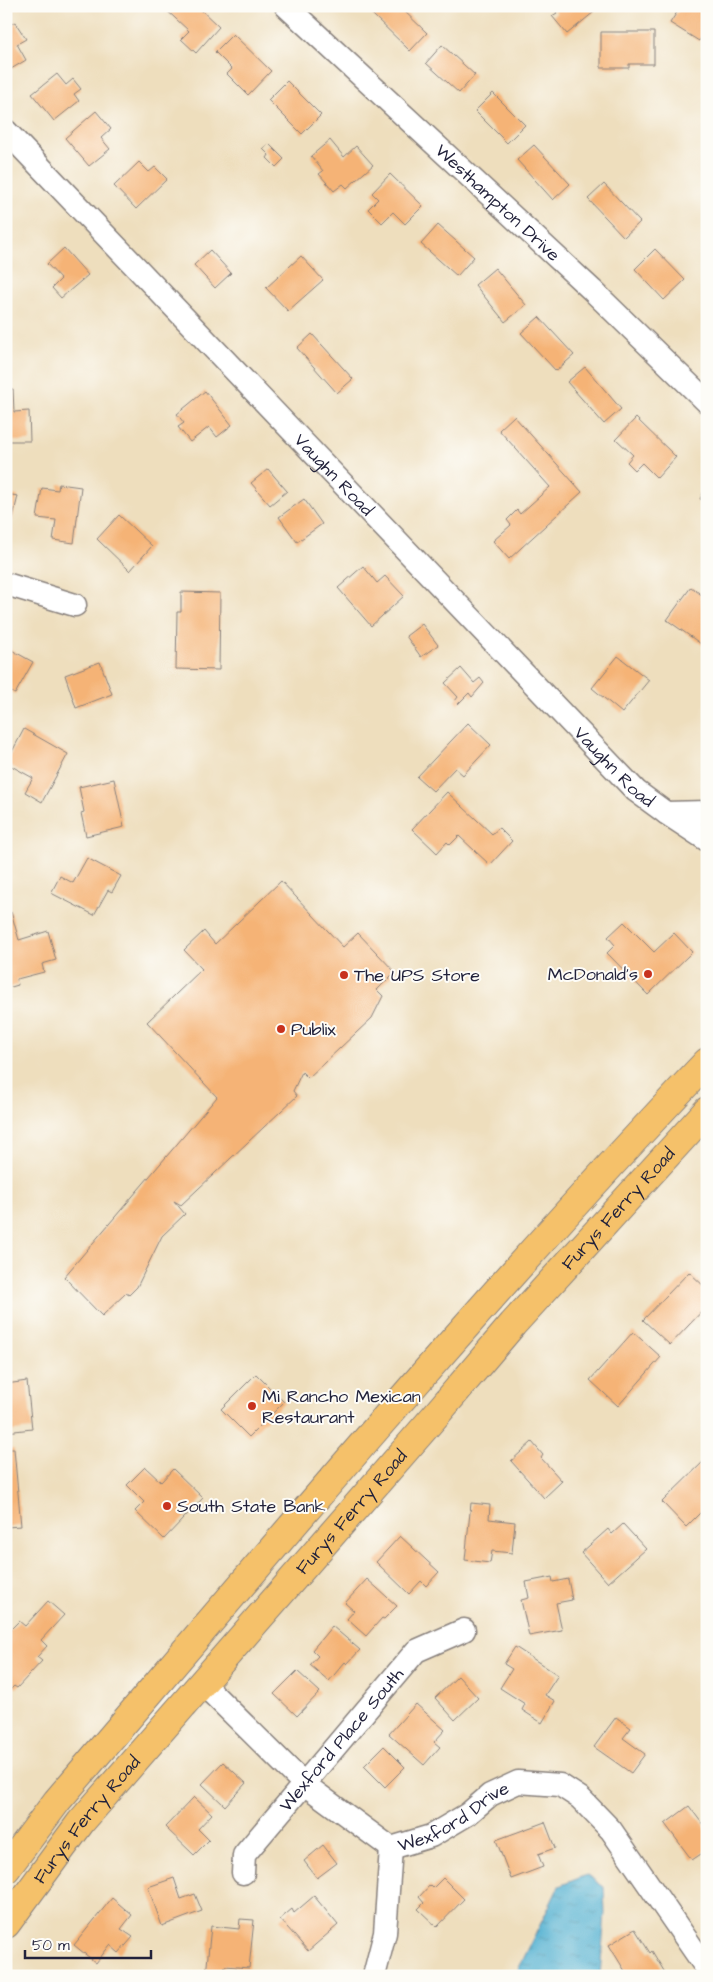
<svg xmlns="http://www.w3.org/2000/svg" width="713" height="1982" viewBox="0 0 713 1982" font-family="'Architects Daughter',sans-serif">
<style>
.water{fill:url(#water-ripples);stroke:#3a6a86}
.building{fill:#f5b376}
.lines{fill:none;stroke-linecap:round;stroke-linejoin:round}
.minor-casing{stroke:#88807c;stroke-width:25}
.major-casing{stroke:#88807c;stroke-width:30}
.minor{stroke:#fff;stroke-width:22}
.major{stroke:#f5c16b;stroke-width:28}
.poi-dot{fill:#c8321e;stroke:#fdfcf7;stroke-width:2}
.labels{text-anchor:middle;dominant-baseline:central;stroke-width:4;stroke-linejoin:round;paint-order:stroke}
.street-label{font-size:18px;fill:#22223b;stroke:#fdfcf7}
.poi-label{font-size:18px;fill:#22223b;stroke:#fdfcf7;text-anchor:start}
</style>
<defs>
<pattern id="water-ripples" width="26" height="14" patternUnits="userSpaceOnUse" patternTransform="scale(1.25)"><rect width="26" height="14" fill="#52b1d1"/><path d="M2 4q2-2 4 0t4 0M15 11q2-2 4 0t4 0" fill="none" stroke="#4490ab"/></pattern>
</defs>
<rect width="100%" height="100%" fill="#fdfcf7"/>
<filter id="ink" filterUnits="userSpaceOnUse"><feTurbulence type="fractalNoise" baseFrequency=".02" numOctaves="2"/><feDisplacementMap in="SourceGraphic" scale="10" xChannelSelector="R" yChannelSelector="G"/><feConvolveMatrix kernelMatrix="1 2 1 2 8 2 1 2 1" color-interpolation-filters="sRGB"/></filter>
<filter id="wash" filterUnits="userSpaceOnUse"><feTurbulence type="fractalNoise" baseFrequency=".0096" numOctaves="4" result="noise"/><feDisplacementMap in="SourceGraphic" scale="20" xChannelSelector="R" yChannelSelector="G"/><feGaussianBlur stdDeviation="1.12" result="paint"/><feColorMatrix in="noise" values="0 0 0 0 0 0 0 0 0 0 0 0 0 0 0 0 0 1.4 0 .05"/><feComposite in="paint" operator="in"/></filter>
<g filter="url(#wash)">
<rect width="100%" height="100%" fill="#eedebd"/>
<polygon class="water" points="587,1875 604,1887 605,1913 600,1976 515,1976 559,1886"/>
<g id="blocks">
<g class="building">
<polygon points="162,6 197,6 219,27 196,53 181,39 189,31"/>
<polygon points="377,6 399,6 427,33 410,51 371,13"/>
<polygon points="552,6 588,6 594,12 567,34 552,16 557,13"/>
<polygon points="681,6 707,6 707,12 704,17 707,19 707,29 699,41 670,23"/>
<polygon points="15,22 26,39 17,44 26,60 6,72 6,27"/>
<polygon points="601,32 654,32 654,64 629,64 629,68 601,68"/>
<polygon points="233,34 271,71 248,95 227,74 232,69 215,52"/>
<polygon points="442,45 475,75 459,93 426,63"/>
<polygon points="57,74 66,85 73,79 81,89 74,94 79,101 54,121 32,94"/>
<polygon points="287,81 321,115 302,134 268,100"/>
<polygon points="493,93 525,125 507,143 475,111"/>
<polygon points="96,111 111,129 101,138 110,149 89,166 65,138"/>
<polygon points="330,140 344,157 356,146 373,165 347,188 343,184 334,191 319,174 323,171 311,156"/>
<polygon points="269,144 284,159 276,167 267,158 269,155 263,149"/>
<polygon points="534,145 570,184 553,200 517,160"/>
<polygon points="139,162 149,172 155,167 167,179 136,209 114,186"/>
<polygon points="390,174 423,206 405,224 393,212 382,223 368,209 378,199 372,193"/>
<polygon points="604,184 640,222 624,237 588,199"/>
<polygon points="438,225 474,257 457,276 421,244"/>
<polygon points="64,248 88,275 61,298 52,288 61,279 47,264"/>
<polygon points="655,249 685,280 664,300 635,269"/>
<polygon points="210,250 231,273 215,288 194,265"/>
<polygon points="301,256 323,280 288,311 266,288"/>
<polygon points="495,268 526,305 505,322 475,285"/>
<polygon points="539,317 574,355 556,371 521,333"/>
<polygon points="312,334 353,379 337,393 297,348"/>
<polygon points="585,367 621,409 604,424 567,382"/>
<polygon points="6,389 13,389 14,412 29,411 30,441 6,441"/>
<polygon points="205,391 232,425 217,437 209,427 190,442 178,427 184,423 177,414"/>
<polygon points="514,416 582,492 509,559 493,541 511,525 507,520 517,510 520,514 550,487 499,430"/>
<polygon points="636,418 676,457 657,478 642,463 635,470 627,462 633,455 616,439"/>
<polygon points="268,469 287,491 270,505 251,483"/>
<polygon points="59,484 81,487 74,543 53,540 56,520 37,518 42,488 58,490"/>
<polygon points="707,485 707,502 700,499"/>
<polygon points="6,494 18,496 12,521 6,520"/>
<polygon points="304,499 322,524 297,542 279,517"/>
<polygon points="119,515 152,546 130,571 97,539"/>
<polygon points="363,566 377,583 385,576 404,596 371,626 338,588"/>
<polygon points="691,587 707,599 707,642 704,646 667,620"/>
<polygon points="181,592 220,593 219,670 176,669 177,612 181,612"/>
<polygon points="422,624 438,645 421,657 406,636"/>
<polygon points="6,647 33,662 15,694 6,689"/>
<polygon points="618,656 649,680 622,713 592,688"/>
<polygon points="100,662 112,694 76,708 65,675"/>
<polygon points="461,668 474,683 480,678 484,683 472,697 469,693 458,704 455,701 458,697 445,683"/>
<polygon points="468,723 491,745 463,775 455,768 433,791 417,777"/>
<polygon points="24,729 68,754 42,802 25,792 33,778 6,763"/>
<polygon points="114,779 124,827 86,836 81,813 84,812 79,787"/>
<polygon points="447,792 492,834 499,828 512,841 490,865 459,836 450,845 447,842 437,853 412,829"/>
<polygon points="87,858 121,876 112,892 108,890 94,915 51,893 60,876 73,883"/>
<polygon points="281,881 343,947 358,933 395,972 377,990 383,996 372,1018 308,1078 302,1072 293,1091 297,1096 181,1205 174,1201 185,1214 162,1236 137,1287 129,1295 126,1293 102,1316 64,1277 217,1097 147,1022 202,969 184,950 204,931 215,944"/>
<polygon points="11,912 19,940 48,931 56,960 42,964 44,972 17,979 18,985 8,988 6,982 6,913"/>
<polygon points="624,922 654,952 674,933 692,952 648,995 607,953 615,945 608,937"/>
<polygon points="689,1272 707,1289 707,1306 670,1345 643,1320"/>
<polygon points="633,1332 661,1357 618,1406 590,1380"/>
<polygon points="256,1374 284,1402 249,1437 221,1409"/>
<polygon points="27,1381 32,1429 6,1432 6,1384"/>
<polygon points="532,1442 543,1455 541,1458 562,1481 544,1498 511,1461"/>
<polygon points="6,1449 14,1449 21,1526 6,1527"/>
<polygon points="707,1458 707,1506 686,1527 662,1502"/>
<polygon points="145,1467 161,1482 173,1469 203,1498 164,1539 135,1511 144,1502 127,1485"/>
<polygon points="471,1503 490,1505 489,1519 515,1522 512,1553 492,1551 490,1563 465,1560"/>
<polygon points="623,1524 646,1549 608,1583 581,1553 608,1529 612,1534"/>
<polygon points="400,1536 439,1572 426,1586 421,1581 409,1594 376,1562"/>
<polygon points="552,1577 553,1582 568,1579 572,1600 556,1603 562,1630 529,1636 521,1600 529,1598 526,1582"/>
<polygon points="367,1579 397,1606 384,1619 382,1618 366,1636 347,1619 354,1611 345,1603"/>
<polygon points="48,1601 64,1615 41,1640 47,1646 37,1657 42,1661 17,1688 14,1686 6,1694 6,1634 19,1621 25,1626"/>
<polygon points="332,1626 360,1650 347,1664 345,1662 329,1681 310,1665 318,1656 312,1650"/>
<polygon points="515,1647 558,1675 545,1695 555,1701 542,1723 522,1710 525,1704 500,1688 512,1669 504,1664"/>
<polygon points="297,1671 320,1692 297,1716 274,1694"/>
<polygon points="458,1676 478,1698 455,1720 435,1698"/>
<polygon points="416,1704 445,1730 434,1742 440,1747 424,1765 389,1734"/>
<polygon points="616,1717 631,1728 623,1738 645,1754 631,1773 594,1747"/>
<polygon points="384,1746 405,1767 385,1787 364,1766"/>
<polygon points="223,1762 246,1783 225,1806 202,1784"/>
<polygon points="194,1797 212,1814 198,1829 209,1840 194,1855 165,1827"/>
<polygon points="689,1806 707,1830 707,1850 692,1860 665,1824"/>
<polygon points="545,1822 555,1848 538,1854 543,1867 511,1879 496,1840"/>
<polygon points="323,1845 337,1863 317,1878 304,1861"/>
<polygon points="174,1878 181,1899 195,1894 202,1911 162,1926 148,1887"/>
<polygon points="443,1878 464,1899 437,1927 418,1909 424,1903 419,1897 430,1885 433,1888"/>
<polygon points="314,1896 338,1925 308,1951 280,1919 292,1909 294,1913"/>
<polygon points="112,1898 132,1915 121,1929 133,1937 119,1953 110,1945 96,1963 74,1945"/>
<polygon points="240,1919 254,1920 249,1968 225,1966 224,1976 206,1975 211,1926 239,1929"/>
<polygon points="635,1929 650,1953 652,1951 667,1976 628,1976 609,1945"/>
</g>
</g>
</g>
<g filter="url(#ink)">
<use href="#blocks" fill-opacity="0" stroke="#88807c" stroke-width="1"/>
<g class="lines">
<g class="minor-casing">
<g id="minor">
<path id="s1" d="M286,6L592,290L707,402"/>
<path id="s2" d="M6,131L636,791L666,813L707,840"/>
<polyline points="6,584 75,605"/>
<polyline points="666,813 707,812"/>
<path id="s3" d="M202,1683L304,1784L391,1848L431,1836L468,1814L490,1795L518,1782L560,1785L580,1798L611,1830L707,1969"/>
<path id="s4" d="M243,1873L244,1855L416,1651L464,1630"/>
<polyline points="374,1976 385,1933 391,1848"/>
</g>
</g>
<g class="major-casing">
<g id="major">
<path d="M6,1869L57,1801C270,1552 481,1300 707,1062"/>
<path id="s5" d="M6,1924L81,1822L435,1416L513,1324L707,1111"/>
</g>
</g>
<use href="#minor" class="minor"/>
<use href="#major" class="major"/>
</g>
</g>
<g class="poi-dot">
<circle cx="648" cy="974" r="5"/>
<circle cx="344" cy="975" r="5"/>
<circle cx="281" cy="1029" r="5"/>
<circle cx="252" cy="1406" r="5"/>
<circle cx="167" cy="1506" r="5"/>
</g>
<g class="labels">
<g class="street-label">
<text stroke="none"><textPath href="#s1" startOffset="289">Westhampton Drive</textPath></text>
<text stroke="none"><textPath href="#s2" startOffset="475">Vaughn Road</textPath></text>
<text stroke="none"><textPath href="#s2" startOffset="880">Vaughn Road</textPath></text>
<text stroke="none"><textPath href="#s5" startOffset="942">Furys Ferry Road</textPath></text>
<text stroke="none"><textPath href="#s5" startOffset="538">Furys Ferry Road</textPath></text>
<text stroke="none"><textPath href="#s4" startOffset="169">Wexford Place South</textPath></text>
<text stroke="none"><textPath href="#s3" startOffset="322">Wexford Drive</textPath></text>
<text stroke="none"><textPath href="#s5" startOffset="132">Furys Ferry Road</textPath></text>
</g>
<g class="poi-label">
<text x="638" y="974" text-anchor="end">McDonald's</text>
<text x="354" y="975">The UPS Store</text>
<text x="291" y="1029">Publix</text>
<text x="262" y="1396">Mi Rancho Mexican<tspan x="262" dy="21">Restaurant</tspan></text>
<text x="177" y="1506">South State Bank</text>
</g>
</g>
<rect width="713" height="1982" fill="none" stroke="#fdfcf7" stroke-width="25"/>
<path d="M25 1950v8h126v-8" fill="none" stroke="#22223b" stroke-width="2.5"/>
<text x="32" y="1950" font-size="15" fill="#22223b" stroke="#fdfcf7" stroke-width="4" paint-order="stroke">50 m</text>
</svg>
